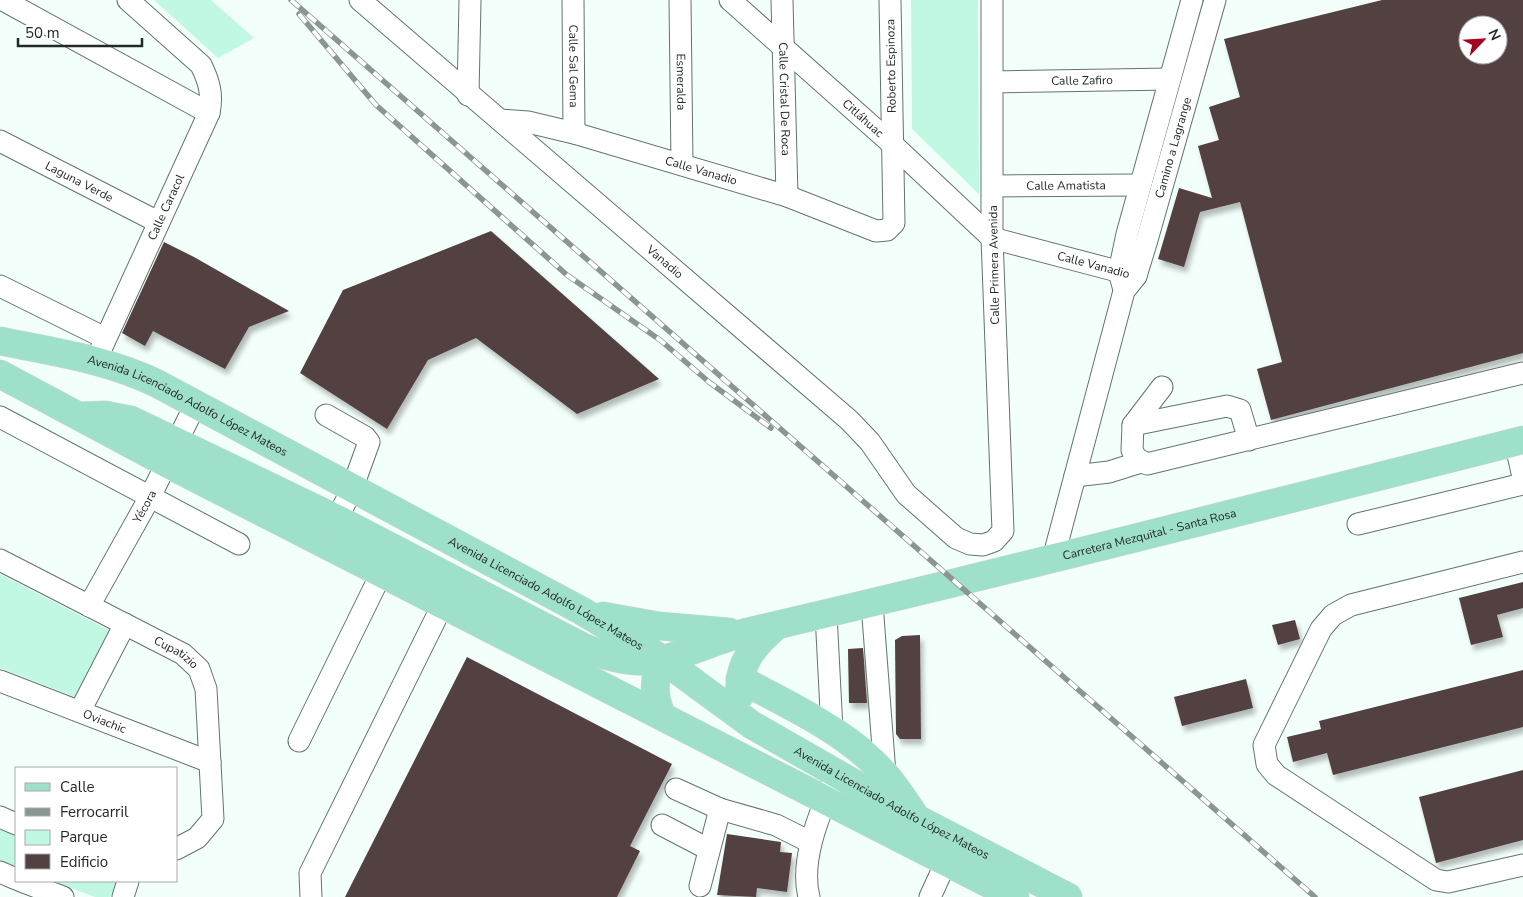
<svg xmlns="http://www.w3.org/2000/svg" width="1523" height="897" viewBox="0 0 1523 897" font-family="'Nunito Sans',sans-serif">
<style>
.green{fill:#c1f8e2}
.building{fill:#524140;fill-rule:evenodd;filter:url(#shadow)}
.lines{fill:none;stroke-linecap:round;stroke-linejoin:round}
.minor-casing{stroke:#63746d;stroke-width:23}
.major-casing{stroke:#d7d9d8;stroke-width:29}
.minor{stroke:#fff;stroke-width:21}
.major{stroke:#9fe0ca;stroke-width:28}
.rail-casing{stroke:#8b9591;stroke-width:5.5}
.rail{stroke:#fff;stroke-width:4;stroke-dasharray:11;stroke-linecap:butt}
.labels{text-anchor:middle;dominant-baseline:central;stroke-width:5;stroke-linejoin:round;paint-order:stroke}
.street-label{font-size:12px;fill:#222a27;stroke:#fff}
</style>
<defs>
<filter id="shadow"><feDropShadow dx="3" dy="5.5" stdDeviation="2.5" flood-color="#0004"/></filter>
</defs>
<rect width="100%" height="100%" fill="#f3fffa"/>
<g class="green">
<polygon points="154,0 211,0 254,38 218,58"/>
<polygon points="911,0 978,0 979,194 912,129"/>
<polygon points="0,574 114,633 80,699 0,668"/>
<polygon points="0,821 16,827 16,867 0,861"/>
<polygon points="52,881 119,881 110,897 95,897"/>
</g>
<g class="building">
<path d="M1382,0H1523V353L1271,420L1257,369L1282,362L1240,202L1200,212L1184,267L1158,259L1179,188L1212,198L1198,146L1219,140L1209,107L1240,97L1224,39ZM1468,25H1498V55H1468Z"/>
<polygon points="491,231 659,379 577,414 476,338 428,360 387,429 300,373 343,290"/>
<polygon points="164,242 194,257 289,311 249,327 225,369 153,331 145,346 122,333"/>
<polygon points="1523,582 1523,608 1497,615 1503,637 1471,645 1459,598"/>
<polygon points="1295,620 1300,639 1278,645 1272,625"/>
<polygon points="920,635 921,739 900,739 896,734 895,640 902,636"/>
<polygon points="863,648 867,703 849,703 848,649"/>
<polygon points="467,657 672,764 630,846 640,851 617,897 345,897"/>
<polygon points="1523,670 1523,727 1333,775 1327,753 1293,762 1287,737 1321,729 1319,721"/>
<polygon points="1246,679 1253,708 1182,726 1174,697"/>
<polygon points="1523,770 1523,840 1436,863 1419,797"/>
<polygon points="727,834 781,842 780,852 792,853 787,892 757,888 756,897 717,895"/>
</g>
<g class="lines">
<g class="minor-casing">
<g id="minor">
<polyline points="3,0 209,113"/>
<path id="s1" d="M360,0L849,420L870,442L906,494L956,538L970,544L983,545L994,541L1003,531L992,238V0"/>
<path id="s2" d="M573,0L574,133"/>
<path id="s3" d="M680,0L682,164"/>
<path id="s4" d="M730,0L892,144L992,238L1136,276"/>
<path id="s5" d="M782,0L787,196"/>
<path id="s6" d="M993,82L1170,79"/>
<polyline points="468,95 470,0"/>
<path id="s7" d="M500,120L528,122L574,133L787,196L876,231L887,230L894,223L890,0"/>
<path id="s8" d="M0,141L158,222"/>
<path id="s9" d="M994,186L1140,185"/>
<polyline points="0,286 105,338"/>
<polyline points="1123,286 1119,272 1127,234 1192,0"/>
<path id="s10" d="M96,360L209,113C213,95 209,81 201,65L128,0"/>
<polyline points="326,415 365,437 369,442 352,489 337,519"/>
<polyline points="0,417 239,544"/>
<polyline points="1133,425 1162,387"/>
<polyline points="1249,440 1240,410 1227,406 1133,425 1132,450 1136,458 1147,464 1523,373"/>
<polyline points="1515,442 1523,477"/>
<polyline points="1075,476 1109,472 1141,462"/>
<polyline points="1358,524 1523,484"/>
<path id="s11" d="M1053,559L1124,291L1136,276L1147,240L1215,0"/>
<path id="s12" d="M0,560L183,654L199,669L206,689L213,819L197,838L176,849"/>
<polyline points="1523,562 1351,605 1333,615 1321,629 1264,745 1267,764 1276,775 1436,880 1448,882 1523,865"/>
<polyline points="872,604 885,774"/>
<path id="s13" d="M89,606L150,497L195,405"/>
<polyline points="826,614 832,730"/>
<path id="s14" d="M0,681L210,762"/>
<polyline points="80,711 125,624"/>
<polyline points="299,741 382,572"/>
<polyline points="676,789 720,809 776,825 810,842"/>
<polyline points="0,817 16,824"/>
<polyline points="662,825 708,849"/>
<polyline points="0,872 16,879"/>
<polyline points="21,881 63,897"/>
<polyline points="700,886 720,809"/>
<polyline points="123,897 128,881"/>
<polyline points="311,897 310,873 443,604"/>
<path d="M809,897C800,862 818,818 831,786"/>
<polyline points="930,897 946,862"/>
</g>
</g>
<g class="major-casing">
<g id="major">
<path id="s15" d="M0,341C53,352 106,359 156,383L582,611L662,659L752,725L904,812L1068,897"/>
<polyline points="0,374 166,463 1015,897"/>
<path id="s16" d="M80,416L105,415L131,420L337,519L583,647C608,658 636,665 664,659C692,652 719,639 747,632C1007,572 1265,505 1523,440"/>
<polyline points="603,616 659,626 729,632"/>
<path d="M740,679C784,703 833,725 870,759C887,774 900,794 913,813"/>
<path d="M740,695C737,664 754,645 776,626"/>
<path d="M662,716C653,696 653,679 662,659"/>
</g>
</g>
<use href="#minor" class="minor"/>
<use href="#major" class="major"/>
<g class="rail-casing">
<g id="rail">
<polyline points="291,0 1315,897"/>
<polyline points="299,14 376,105 567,275 660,340 709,382 771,428"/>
</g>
</g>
<use href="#rail" class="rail"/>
</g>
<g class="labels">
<g class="street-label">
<text stroke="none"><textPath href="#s2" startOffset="66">Calle Sal Gema</textPath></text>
<text transform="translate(891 66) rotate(-91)">Roberto Espinoza</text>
<text stroke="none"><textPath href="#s6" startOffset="89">Calle Zafiro</textPath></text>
<text stroke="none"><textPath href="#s3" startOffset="82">Esmeralda</textPath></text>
<text stroke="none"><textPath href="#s5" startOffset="99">Calle Cristal De Roca</textPath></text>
<text stroke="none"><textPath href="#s4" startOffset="178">Citláhuac</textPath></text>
<text stroke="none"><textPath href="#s11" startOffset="430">Camino a Lagrange</textPath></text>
<text stroke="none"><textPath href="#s7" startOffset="208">Calle Vanadio</textPath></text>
<text stroke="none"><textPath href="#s8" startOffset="89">Laguna Verde</textPath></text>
<text stroke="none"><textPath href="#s9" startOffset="72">Calle Amatista</textPath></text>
<text stroke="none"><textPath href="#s10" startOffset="168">Calle Caracol</textPath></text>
<text stroke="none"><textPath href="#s1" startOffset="402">Vanadio</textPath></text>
<text transform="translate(994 265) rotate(-91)">Calle Primera Avenida</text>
<text stroke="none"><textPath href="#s4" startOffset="459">Calle Vanadio</textPath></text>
<text stroke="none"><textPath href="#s15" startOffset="200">Avenida Licenciado Adolfo López Mateos</textPath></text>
<text stroke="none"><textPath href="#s13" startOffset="114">Yécora</textPath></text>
<text stroke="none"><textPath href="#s16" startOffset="1142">Carretera Mezquital - Santa Rosa</textPath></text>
<text stroke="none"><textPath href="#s15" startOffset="605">Avenida Licenciado Adolfo López Mateos</textPath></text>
<text stroke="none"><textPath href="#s12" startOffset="199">Cupatizio</textPath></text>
<text stroke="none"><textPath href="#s14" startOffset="112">Oviachic</textPath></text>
<text stroke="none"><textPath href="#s15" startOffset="1010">Avenida Licenciado Adolfo López Mateos</textPath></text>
</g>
</g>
<rect x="15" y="767" width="162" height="115" fill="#ffffff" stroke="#a7aaa9"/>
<rect x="25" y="783" width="25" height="8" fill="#9fe0ca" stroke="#a7aaa9"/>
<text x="60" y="792" font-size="15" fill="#222a27">Calle</text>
<rect x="25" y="808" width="25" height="8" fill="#8b9591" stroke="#a7aaa9"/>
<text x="60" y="817" font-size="15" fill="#222a27">Ferrocarril</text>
<rect x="25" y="830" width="25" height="15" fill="#c1f8e2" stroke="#a7aaa9"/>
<text x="60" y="842" font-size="15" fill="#222a27">Parque</text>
<rect x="25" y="854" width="25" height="15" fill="#524140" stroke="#a7aaa9"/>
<text x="60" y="867" font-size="15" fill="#222a27">Edificio</text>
<g transform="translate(1483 40) rotate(65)"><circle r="24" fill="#ffffff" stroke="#a7aaa9"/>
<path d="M0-4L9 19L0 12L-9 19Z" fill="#a20421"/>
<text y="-8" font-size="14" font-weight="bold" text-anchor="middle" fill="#222a27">N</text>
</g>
<path d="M18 38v8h124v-8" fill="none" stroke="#222a27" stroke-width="2.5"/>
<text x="25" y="38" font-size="15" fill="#222a27" stroke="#ffffff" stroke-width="4" paint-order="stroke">50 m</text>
</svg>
